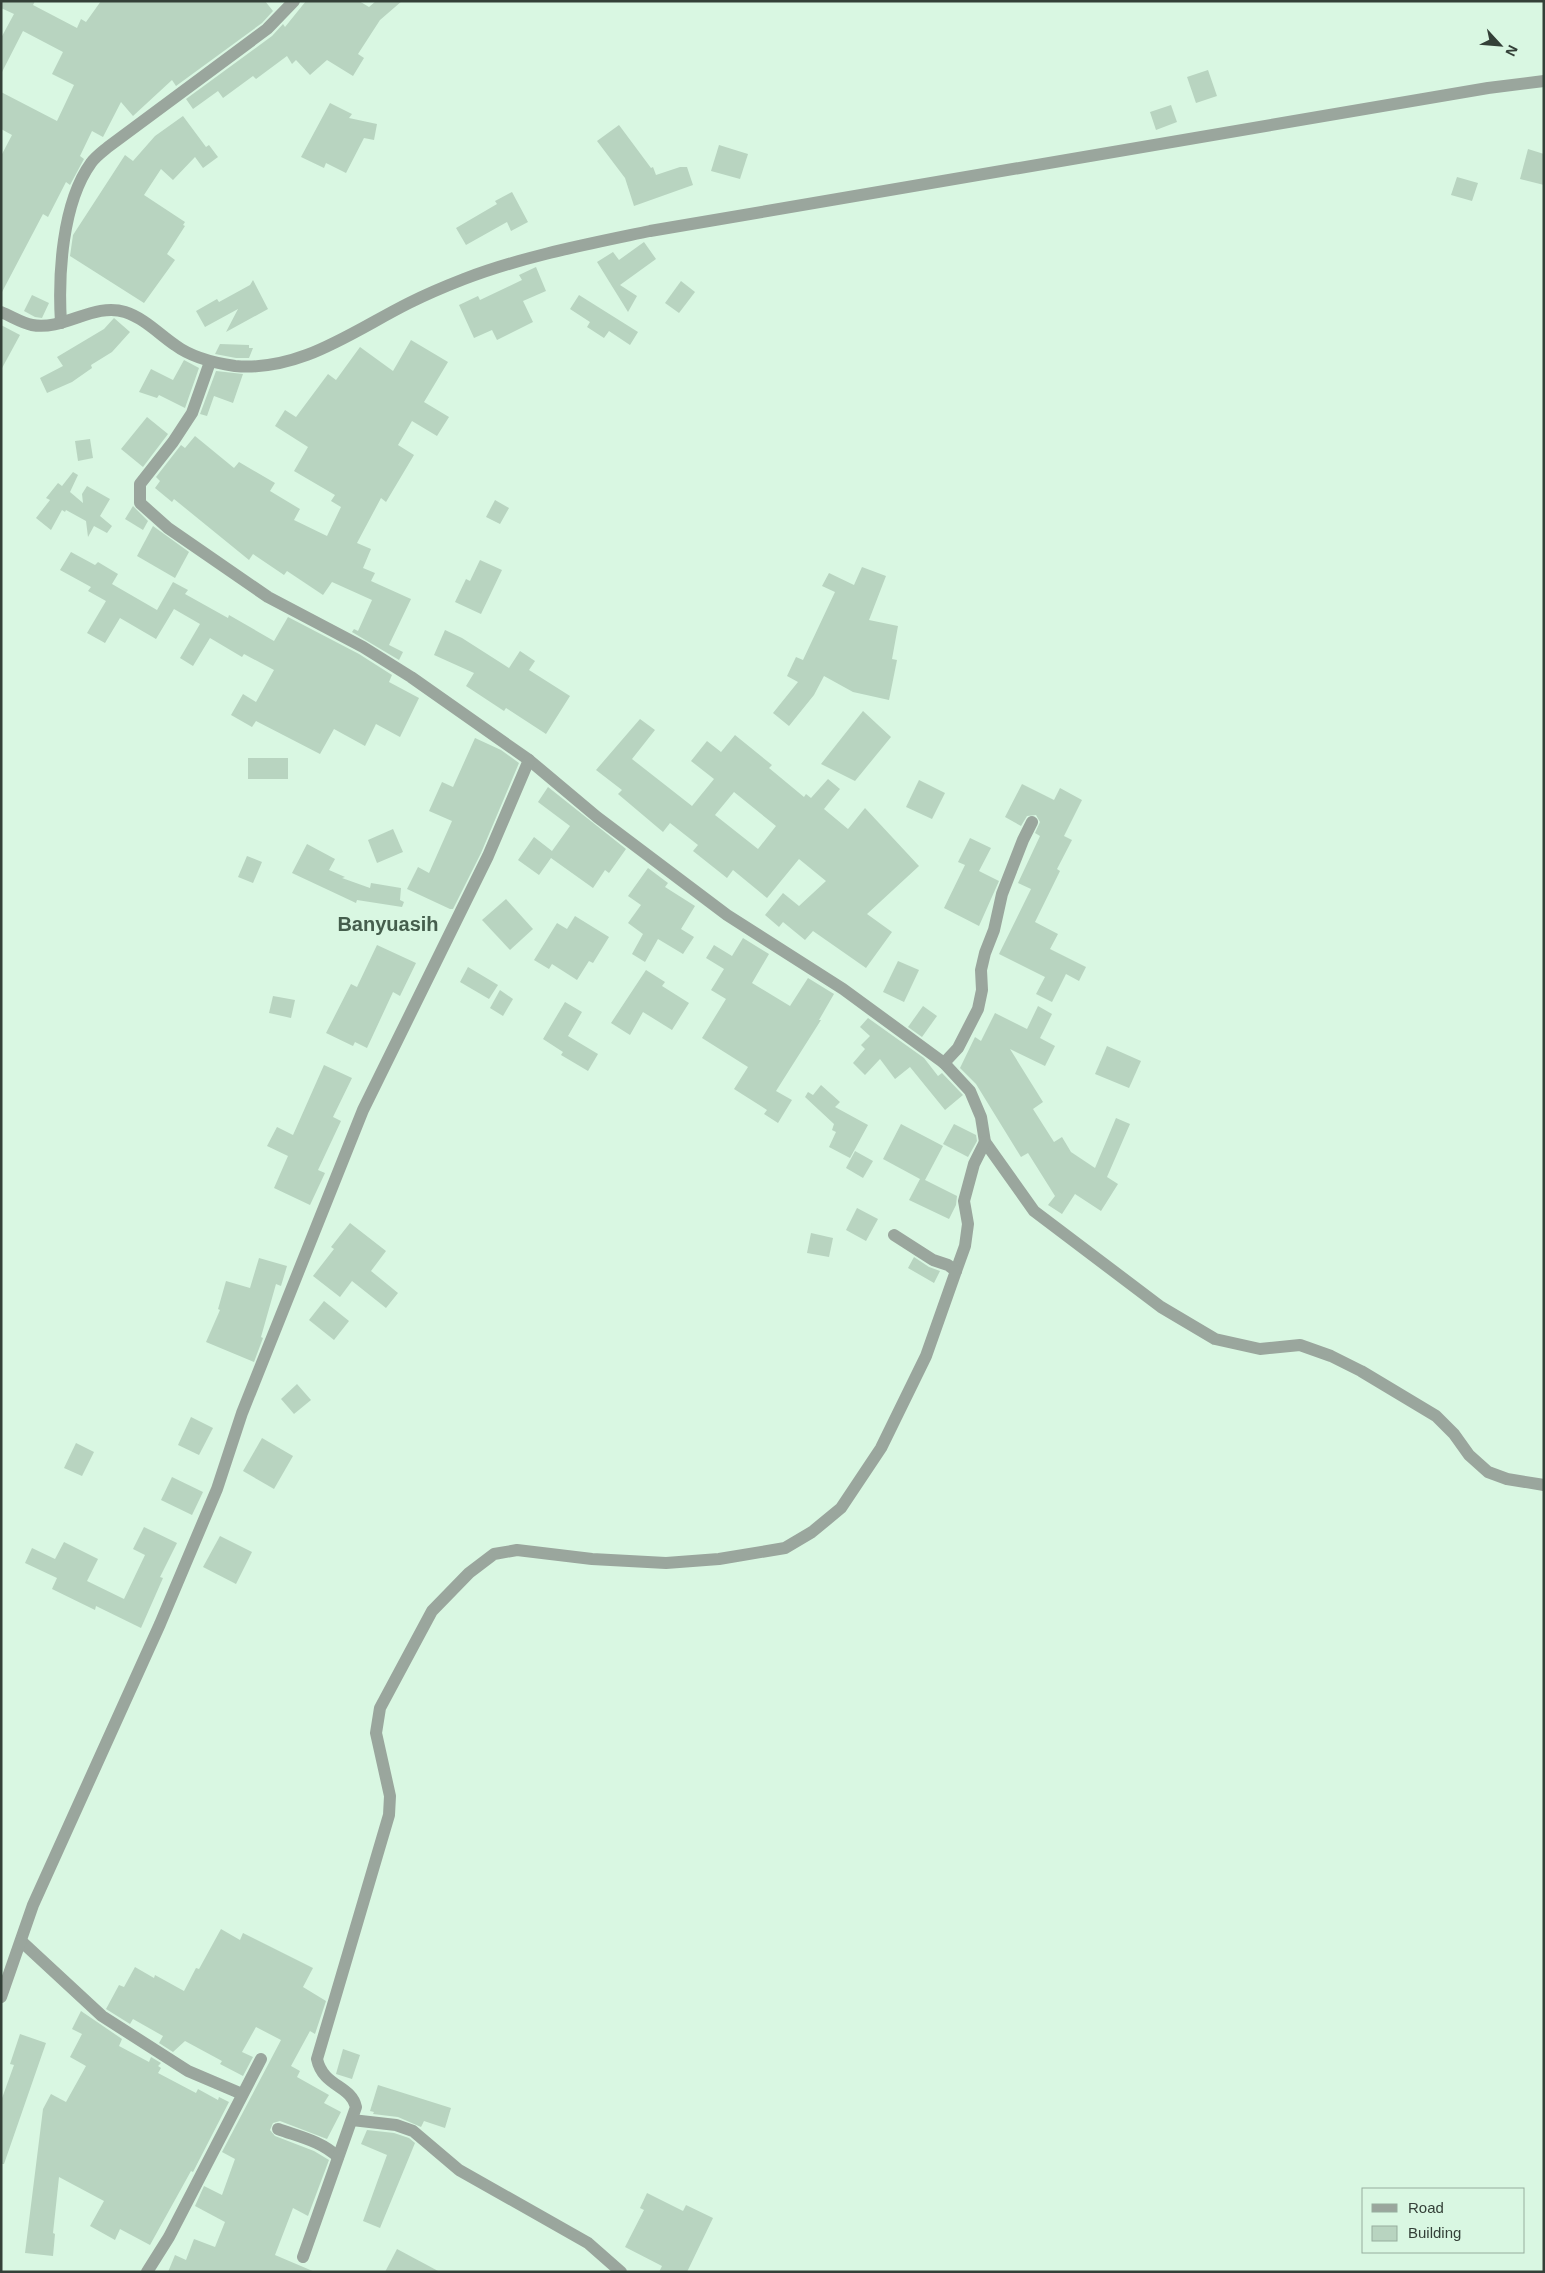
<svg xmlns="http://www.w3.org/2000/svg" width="1545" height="2273" viewBox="0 0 1545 2273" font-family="Helvetica,sans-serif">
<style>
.building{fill:#b8d4c0;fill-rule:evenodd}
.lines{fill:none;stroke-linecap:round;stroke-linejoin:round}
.minor{stroke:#9aa69d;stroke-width:12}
.tertiary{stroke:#9aa69d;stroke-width:12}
.labels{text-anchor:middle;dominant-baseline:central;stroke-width:4.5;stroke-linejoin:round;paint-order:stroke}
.quarter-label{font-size:20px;font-weight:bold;fill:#455e4d;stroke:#d9f7e2}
</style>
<rect width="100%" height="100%" fill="#d9f7e2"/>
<g class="building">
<polygon points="1,1 35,1 33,5 77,28 81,19 86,22 101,1 265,1 273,11 262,23 176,86 172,80 133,116 121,102 103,137 92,131 80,156 84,159 70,185 66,182 48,217 43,214 1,294 1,156 12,135 1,129 1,92 57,121 74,85 52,74 63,52 23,31 1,74 1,38 14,14 1,8"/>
<polygon points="306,1 359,1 369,7 376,1 402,1 380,20 358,54 364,58 353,76 327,60 310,75 296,60 292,64 287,56 256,79 253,76 223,98 218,91 193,109 186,99 272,36 283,24 285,27"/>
<polygon points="1208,70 1217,96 1196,103 1187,77"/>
<polygon points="330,103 352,114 349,118 377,124 374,140 364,138 346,173 326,163 324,168 301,157"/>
<polygon points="1171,105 1177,122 1156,130 1150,112"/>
<polygon points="183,116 206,147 209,145 218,157 203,168 195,157 173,180 161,169 144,195 185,222 183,225 185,226 167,254 175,260 144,303 70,256 73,235 125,155 133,161 155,136"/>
<polygon points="619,125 651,168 653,167 656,175 680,167 687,167 693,185 634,206 625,178 597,141"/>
<polygon points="719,145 748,154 740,179 711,171"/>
<polygon points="1528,149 1544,154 1544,185 1520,179"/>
<polygon points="1457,177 1478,183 1472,201 1451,195"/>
<polygon points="512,192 528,222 511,231 507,222 466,245 456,228 497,204 495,201"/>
<polygon points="644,242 656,259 620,285 637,296 628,312 597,262 613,252 619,260"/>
<polygon points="536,267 546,291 523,301 533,322 497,340 492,330 474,338 459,305 478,296 480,300 522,280 519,275"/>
<polygon points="253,280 268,309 226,332 238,309 205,327 196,311 217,299 219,302 250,285"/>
<polygon points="681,281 695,292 679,313 665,303"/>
<polygon points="32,295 49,303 42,318 35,317 24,311"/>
<polygon points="579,295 638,332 630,345 609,331 604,338 587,327 590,322 570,309"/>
<polygon points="114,318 130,332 112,352 91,365 92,368 72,382 47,393 40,378 63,366 57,357 104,329"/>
<polygon points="1,325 20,335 1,370"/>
<polygon points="411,340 448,362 424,402 449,417 437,436 412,421 398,445 414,455 386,502 381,498 357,543 371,549 363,568 375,573 371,581 411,599 389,645 403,652 399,660 352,632 354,629 358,631 372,600 332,582 323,595 287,571 284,575 253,554 249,560 174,499 172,502 155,488 160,481 156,477 181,445 185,448 195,436 234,468 239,462 275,483 270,491 300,509 294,520 327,536 341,507 331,501 335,495 294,471 308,447 275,426 285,410 296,417 328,374 336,380 360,347 393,371"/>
<polygon points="220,344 249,345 249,348 253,348 249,358 236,358 215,354"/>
<polygon points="184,360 199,368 185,408 159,395 157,398 139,392 151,369 173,380"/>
<polygon points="216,371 243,374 233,403 214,396 207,416 200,414"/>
<polygon points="147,417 168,434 143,467 121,449"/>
<polygon points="90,439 93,458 78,461 75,441"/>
<polygon points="73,472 78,475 70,492 83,503 82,494 87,486 110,499 100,516 112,526 107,533 94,526 88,537 86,521 66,510 65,512 62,510 51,530 36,518 50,500 46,498 58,483 62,486"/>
<polygon points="495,500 509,508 500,524 486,517"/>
<polygon points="133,506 148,521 143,530 125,519"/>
<polygon points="153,526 189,552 175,578 137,556"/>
<polygon points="71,552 95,565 98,562 118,574 112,584 157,610 173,582 188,590 185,594 228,618 229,615 274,641 288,617 359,654 392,675 389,682 419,698 400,737 376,724 365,746 334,729 320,754 256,721 252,727 231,715 243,694 256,702 274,670 244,654 242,657 210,638 193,666 180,658 200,624 174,609 156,639 120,618 105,643 87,633 106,601 88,591 91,587 60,570"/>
<polygon points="480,560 502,570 481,614 455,602 466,579 470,581"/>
<polygon points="862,567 886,576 869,620 898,626 892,659 897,660 889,700 853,692 824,676 814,695 789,726 773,713 798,682 787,676 796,657 803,660 835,592 822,586 829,573 854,585"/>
<polygon points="445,630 462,638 509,668 520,651 535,661 529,670 570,696 546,734 506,708 504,711 466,686 474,673 434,655"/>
<polygon points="863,711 891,737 855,781 821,764"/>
<path d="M640,719L655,730L632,759L692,806L714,779L691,761L707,741L721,752L735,735L772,765L769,768L804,797L806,794L811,798L828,779L840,789L824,809L848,829L865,808L919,866L867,914L892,932L866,968L813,931L805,940L783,922L779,927L765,915L783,893L799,906L826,881L799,859L767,898L733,870L727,878L693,851L698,845L670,823L663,832L618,794L622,790L596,770ZM734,792L776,826L758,849L715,815Z"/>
<polygon points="475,738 501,750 519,763 481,853 453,909 450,909 407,889 418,867 429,873 452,821 429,811 442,782 453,787"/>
<rect x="248" y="758" width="40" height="21"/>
<polygon points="919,780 945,793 932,819 906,807"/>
<polygon points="1022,784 1054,800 1060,788 1082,800 1064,836 1072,840 1057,869 1060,871 1035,922 1058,934 1050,949 1086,967 1079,981 1066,974 1052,1002 1036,994 1045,977 999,954 1031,889 1018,883 1040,836 1035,833 1040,822 1036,815 1027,816 1021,826 1005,817"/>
<polygon points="548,787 626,849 609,873 605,870 593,888 551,858 539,875 518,860 534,837 552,851 570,826 538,802"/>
<polygon points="393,829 403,852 377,863 368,840"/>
<polygon points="970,838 991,848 979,871 999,881 979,926 944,908 965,865 958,862"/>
<polygon points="307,844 335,859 329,870 345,877 342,878 370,888 371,883 401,888 400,900 404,902 402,907 357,900 356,903 292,873"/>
<polygon points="247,856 262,862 253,883 238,877"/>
<polygon points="648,868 668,883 665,887 695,906 681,929 694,937 683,954 658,939 645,962 632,954 643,934 628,923 641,905 628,896"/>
<polygon points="506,899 533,929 510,950 482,920"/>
<polygon points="575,916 609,937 593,963 589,961 577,980 552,964 549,969 534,960 557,923 567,929"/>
<polygon points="743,938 769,954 752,983 790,1006 808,978 834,994 819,1020 821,1020 776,1091 792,1100 778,1123 764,1114 767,1110 734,1089 748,1067 702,1038 726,999 711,990 724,969 706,958 714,945 732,956"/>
<polygon points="377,945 416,963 400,996 393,992 367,1048 355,1042 353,1046 326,1033 351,984 357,987"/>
<polygon points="898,961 919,970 904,1002 883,992"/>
<polygon points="468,967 498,985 489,999 460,982"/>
<polygon points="646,970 665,982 662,986 689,1003 672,1030 643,1012 630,1035 611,1023"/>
<polygon points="500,990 513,999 503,1016 490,1008"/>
<polygon points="273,996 295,1000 291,1018 269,1013"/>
<polygon points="565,1002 582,1012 568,1036 598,1054 588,1071 561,1055 563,1052 543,1039"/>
<polygon points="923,1006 937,1016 922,1037 908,1027"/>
<polygon points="1038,1006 1052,1014 1040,1038 1055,1046 1045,1066 1010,1049 1043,1102 1033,1109 1054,1142 1062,1137 1071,1152 1095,1168 1116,1118 1130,1124 1107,1177 1118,1184 1101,1211 1075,1194 1062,1214 1048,1205 1055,1196 1028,1153 1021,1157 976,1084 960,1068 975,1037 981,1041 995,1013 1027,1029"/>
<polygon points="868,1018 924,1058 938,1076 942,1073 963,1095 945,1110 910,1067 895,1079 880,1059 865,1075 853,1063 865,1049 861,1045 870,1036 860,1027"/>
<polygon points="1107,1046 1141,1061 1129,1088 1095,1074"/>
<polygon points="324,1065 352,1078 333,1117 341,1121 318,1170 325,1173 310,1205 274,1188 288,1156 267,1146 277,1127 293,1135"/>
<polygon points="821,1085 840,1102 835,1107 868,1125 850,1158 829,1147 836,1132 832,1130 834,1124 805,1097 808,1092 813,1095"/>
<polygon points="901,1124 943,1146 925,1180 957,1196 956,1205 949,1219 909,1200 920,1179 883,1159"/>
<polygon points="954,1124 976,1135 977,1141 968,1157 943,1144"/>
<polygon points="855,1151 873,1161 863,1178 846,1168"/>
<polygon points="857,1208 878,1219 866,1241 846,1230"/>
<polygon points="350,1223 386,1251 371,1271 398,1293 386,1308 352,1281 340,1297 313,1276 334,1249 331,1247"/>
<polygon points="811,1233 833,1238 829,1257 807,1253"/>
<polygon points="914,1257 929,1267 940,1271 934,1283 908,1268"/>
<polygon points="259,1258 287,1266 281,1286 276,1284 261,1337 263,1338 254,1362 206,1342 220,1310 218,1309 226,1281 250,1288"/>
<polygon points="324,1301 349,1321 334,1340 309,1320"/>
<polygon points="297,1384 311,1400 294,1414 281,1399"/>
<polygon points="191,1417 213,1428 199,1455 178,1445"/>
<polygon points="262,1438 293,1456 274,1489 243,1471"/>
<polygon points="76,1443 94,1452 82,1476 64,1468"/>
<polygon points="172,1477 203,1492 192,1515 161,1500"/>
<polygon points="144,1527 177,1543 160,1577 163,1578 141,1628 96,1606 95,1610 52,1589 57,1578 25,1563 32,1548 55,1559 64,1542 98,1559 87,1581 124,1599 145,1555 133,1549"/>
<polygon points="220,1536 252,1552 236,1584 203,1567"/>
<polygon points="221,1929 240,1940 243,1933 313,1968 303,1987 326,2001 315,2034 310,2031 291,2066 300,2071 297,2077 329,2095 324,2103 341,2112 327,2139 280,2121 273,2123 270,2130 275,2136 314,2151 329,2160 308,2216 293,2208 275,2255 315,2272 168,2272 175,2255 186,2260 194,2239 215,2247 225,2222 195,2206 204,2186 222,2195 235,2159 222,2152 281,2040 256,2027 242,2052 253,2057 243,2076 220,2064 222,2061 185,2041 173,2052 159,2043 163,2036 133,2019 130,2024 106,2009 119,1985 124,1987 135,1967 154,1978 155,1975 184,1991 196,1968 199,1969"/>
<polygon points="81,2011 122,2039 119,2046 149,2062 151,2057 161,2063 158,2066 161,2068 158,2073 196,2093 198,2089 218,2100 219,2097 229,2102 193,2172 191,2171 150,2245 120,2229 115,2240 90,2226 104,2201 59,2177 53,2233 55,2234 53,2256 25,2253 43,2109 51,2094 66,2102 86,2066 70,2057 82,2034 72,2029"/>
<polygon points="20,2034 46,2043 4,2164 1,2164 1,2101 14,2065 10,2064"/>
<polygon points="343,2049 360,2055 352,2079 336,2074"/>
<polygon points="378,2085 451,2108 445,2128 424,2121 421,2127 398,2117 373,2114 374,2112 370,2111"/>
<polygon points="367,2130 394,2133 409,2138 415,2143 380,2228 363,2221 387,2155 361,2144"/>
<polygon points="647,2193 683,2211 686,2205 713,2218 687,2272 659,2272 662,2266 625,2247 644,2210 640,2208"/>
<polygon points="397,2249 440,2272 385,2272"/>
</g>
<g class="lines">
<g class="minor">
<path d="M61,323C58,275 62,203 91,163C95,157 102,152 108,147L267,29L294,1"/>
<polyline points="210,362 192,413 173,442 140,484 140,503 168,528 268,597 363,647 411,677 529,760 597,817 727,915 843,989 944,1063 970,1091 981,1117 985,1142 1034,1211 1161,1307 1215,1339 1260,1349 1300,1345 1331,1356 1361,1371 1436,1416 1454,1434 1469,1455 1488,1472 1507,1479 1544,1485"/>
<polyline points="944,1063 958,1048 978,1009 982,990 981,970 985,953 994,930 1002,894 1023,840 1032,822"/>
<polyline points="894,1235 933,1260 948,1265 956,1271 965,1246 968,1224 964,1201 974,1164 985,1142"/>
<polyline points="21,1941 102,2016 188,2071 242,2094"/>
<polyline points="1,1997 33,1905 160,1624 217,1489 242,1413 363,1110 488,856 529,760"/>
<polyline points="352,2120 396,2125 413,2131 459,2170 588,2243 621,2272"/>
<path d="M278,2129C300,2137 321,2141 338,2157"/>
<path d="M303,2257L356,2107C351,2085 323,2087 317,2059L389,1815L390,1796L376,1733L380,1708L432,1611L469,1573L494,1554L517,1550L592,1559L666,1563L719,1559L785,1548L812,1532L841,1508L881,1448L926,1356L956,1271"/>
<polyline points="147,2272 169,2237 261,2059"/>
</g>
<path class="tertiary" d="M1,312C11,316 22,323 32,325C64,331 94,302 125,312C144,318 159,334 175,345C191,357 214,363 235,366C300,372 353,331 409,303C427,294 446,286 464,279C524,256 588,244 650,231L1488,88L1544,81"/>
</g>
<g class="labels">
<g class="quarter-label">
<text x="388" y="924">Banyuasih</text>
</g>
</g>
<rect width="1545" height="2273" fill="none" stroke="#344038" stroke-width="5"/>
<rect x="1362" y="2188" width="162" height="65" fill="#d9f7e2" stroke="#97ae9e"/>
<rect x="1372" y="2204" width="25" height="8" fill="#9aa69d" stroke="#97ae9e"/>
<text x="1408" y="2213" font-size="15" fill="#344038">Road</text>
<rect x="1372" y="2226" width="25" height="15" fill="#b8d4c0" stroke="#97ae9e"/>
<text x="1408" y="2238" font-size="15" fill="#344038">Building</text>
<g transform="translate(1500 45) rotate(116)" stroke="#d9f7e2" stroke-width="4" paint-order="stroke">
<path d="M0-4L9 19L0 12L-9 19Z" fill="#344038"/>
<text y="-8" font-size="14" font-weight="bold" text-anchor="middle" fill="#344038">N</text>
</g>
</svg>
